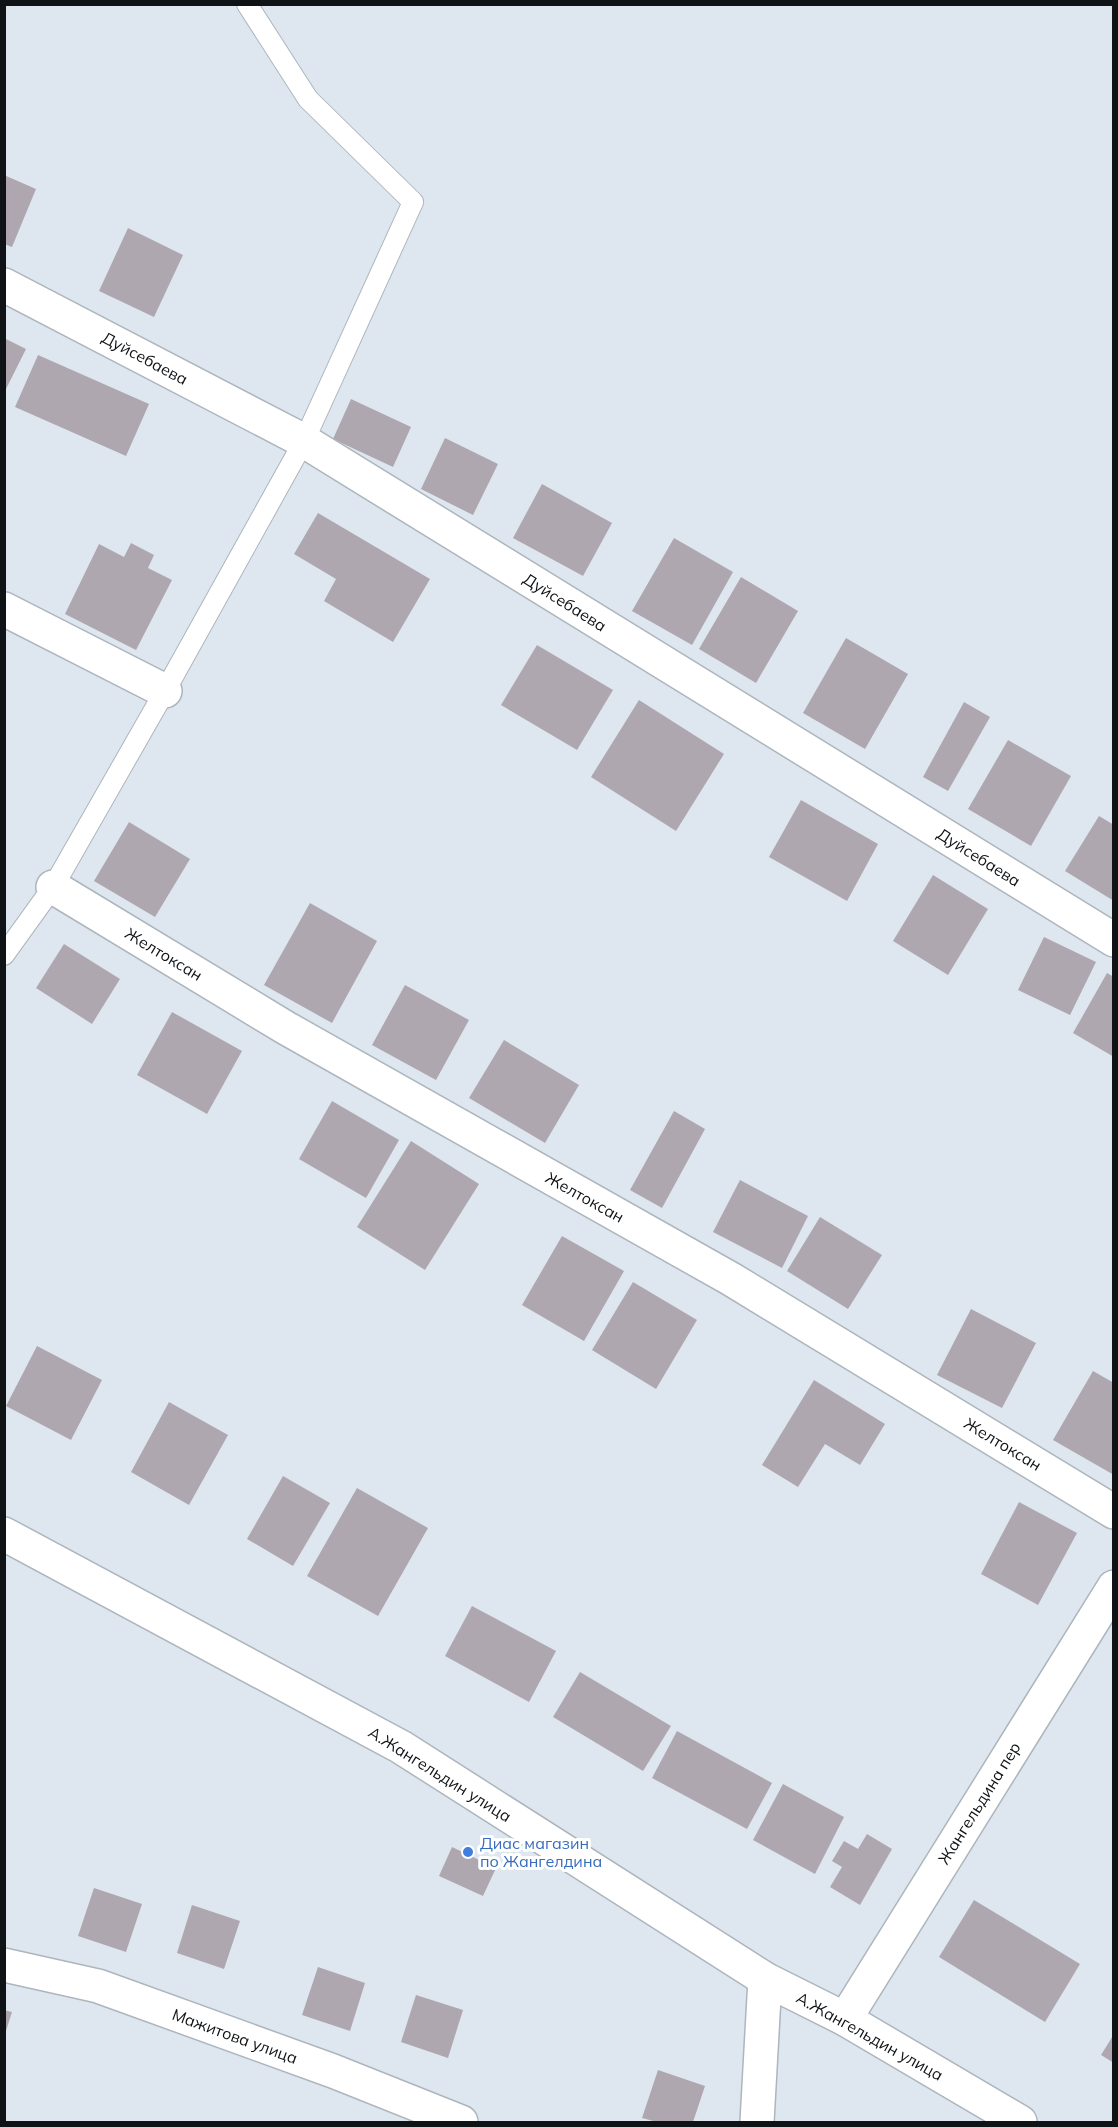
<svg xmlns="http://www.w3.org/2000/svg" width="1118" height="2127" viewBox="0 0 1118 2127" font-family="Mulish,sans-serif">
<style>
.building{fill:#aea7b0}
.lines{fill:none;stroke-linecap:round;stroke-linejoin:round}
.service-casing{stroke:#adb5bd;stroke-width:22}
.minor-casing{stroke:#adb5bd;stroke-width:36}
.tertiary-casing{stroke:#adb5bd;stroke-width:36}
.service{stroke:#fff;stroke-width:20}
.minor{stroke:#fff;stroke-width:33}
.tertiary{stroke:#fff;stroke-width:33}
.shop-dot{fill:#3f7fe0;stroke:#fff;stroke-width:2}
.labels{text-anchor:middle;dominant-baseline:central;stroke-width:6;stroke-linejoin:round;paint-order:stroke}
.street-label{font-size:16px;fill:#101316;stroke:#fff}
.shop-label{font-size:16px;fill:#366cbe;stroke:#fff;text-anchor:start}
</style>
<rect width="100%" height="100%" fill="#dee7ef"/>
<g class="building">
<polygon points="4,175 36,189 12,247 4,244"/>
<polygon points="128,228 183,255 154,317 99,291"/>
<polygon points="4,338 26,349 4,393"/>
<polygon points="38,355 149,404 126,456 15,407"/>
<polygon points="351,399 411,427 393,467 333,439"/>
<polygon points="445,438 498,464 473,515 421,489"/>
<polygon points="542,484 612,523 583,576 513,538"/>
<polygon points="318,513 430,579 393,642 324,601 336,579 294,554"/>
<polygon points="674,538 733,572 692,645 632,611"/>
<polygon points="131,543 154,555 148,568 172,580 136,650 65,614 99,544 124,557"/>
<polygon points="741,577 798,611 756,683 699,649"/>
<polygon points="846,638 908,674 865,749 803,713"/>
<polygon points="537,645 613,690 577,750 501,705"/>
<polygon points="639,700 724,754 676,831 591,777"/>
<polygon points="964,702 990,717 948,791 923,777"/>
<polygon points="1008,740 1071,776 1031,846 968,809"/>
<polygon points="801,800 878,844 847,901 769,857"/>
<polygon points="1099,816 1114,825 1114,901 1065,871"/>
<polygon points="129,822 190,859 155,917 94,881"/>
<polygon points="933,875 988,909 948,975 893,941"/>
<polygon points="310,903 377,941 332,1023 264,985"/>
<polygon points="1044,937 1096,962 1070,1015 1018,990"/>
<polygon points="64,944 120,979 92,1024 36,988"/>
<polygon points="1107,973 1114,977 1114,1057 1073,1033"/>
<polygon points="405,985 469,1020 436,1080 372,1045"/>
<polygon points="172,1012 242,1051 207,1114 137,1075"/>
<polygon points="504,1040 579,1085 545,1143 469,1098"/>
<polygon points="332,1101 399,1140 366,1198 299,1159"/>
<polygon points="674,1111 705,1129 662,1208 630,1190"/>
<polygon points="411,1141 479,1184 425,1270 357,1227"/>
<polygon points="740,1180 808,1216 782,1268 713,1232"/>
<polygon points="820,1217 882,1255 848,1309 787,1271"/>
<polygon points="562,1236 624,1271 584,1341 522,1305"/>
<polygon points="633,1282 697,1320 656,1389 592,1350"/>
<polygon points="971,1309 1036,1343 1002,1408 937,1375"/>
<polygon points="37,1346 102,1380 71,1440 6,1406"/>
<polygon points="1093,1371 1114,1383 1114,1475 1053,1440"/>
<polygon points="814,1380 885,1424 860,1465 825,1444 798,1487 762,1465"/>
<polygon points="169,1402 228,1435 189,1505 131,1472"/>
<polygon points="283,1476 330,1503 293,1566 247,1539"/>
<polygon points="357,1488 428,1528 378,1616 307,1576"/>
<polygon points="1019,1502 1077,1533 1038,1605 981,1574"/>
<polygon points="472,1606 556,1651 529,1702 445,1656"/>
<polygon points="580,1672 671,1726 643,1771 553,1717"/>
<polygon points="677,1731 772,1783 747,1829 652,1778"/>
<polygon points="783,1784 844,1817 815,1874 753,1840"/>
<polygon points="867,1834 892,1849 860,1905 830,1887 842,1867 832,1861 844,1841 858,1849"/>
<polygon points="452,1847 496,1868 483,1896 439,1876"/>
<polygon points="94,1888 142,1904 126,1952 78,1936"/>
<polygon points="974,1900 1080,1964 1045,2022 939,1957"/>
<polygon points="192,1905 240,1921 224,1969 177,1953"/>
<polygon points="318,1967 365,1983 350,2031 302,2015"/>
<polygon points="416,1995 463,2010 448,2058 401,2042"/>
<polygon points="4,2010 12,2012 5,2034 4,2034"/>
<polygon points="1114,2034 1114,2063 1101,2055"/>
<polygon points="658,2070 705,2086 693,2122 657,2122 642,2118"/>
</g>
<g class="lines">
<g class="service-casing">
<polyline id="service" points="4,955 53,887 165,691 304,441 413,202 308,99 247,4"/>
</g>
<g class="minor-casing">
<g id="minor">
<polyline points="4,285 304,441 1114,940"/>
<polyline points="4,609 165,691"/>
<polyline points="53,887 286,1028 731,1279 1114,1512"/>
<polyline points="4,1965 98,1986 333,2071 461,2122"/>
<polyline points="845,2019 1114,1587"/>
<polyline points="757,2122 765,1979"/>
</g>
</g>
<g class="tertiary-casing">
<polyline id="tertiary" points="4,1534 401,1747 765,1979 845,2019 1020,2122"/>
</g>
<use href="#service" class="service"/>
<use href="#minor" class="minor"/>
<use href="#tertiary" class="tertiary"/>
</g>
<circle class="shop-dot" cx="468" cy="1852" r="6"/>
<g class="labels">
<g class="street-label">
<text transform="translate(145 358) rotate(28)">Дуйсебаева</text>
<text transform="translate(565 602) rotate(32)">Дуйсебаева</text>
<text transform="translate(979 857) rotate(32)">Дуйсебаева</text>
<text transform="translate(164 954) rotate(31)">Желтоксан</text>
<text transform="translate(585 1197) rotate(29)">Желтоксан</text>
<text transform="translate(1003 1444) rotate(31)">Желтоксан</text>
<text transform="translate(440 1774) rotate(32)">А.Жангельдин улица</text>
<text transform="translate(979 1803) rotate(-58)">Жангельдина пер</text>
<text transform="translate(235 2036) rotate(20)">Мажитова улица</text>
<text transform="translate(870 2036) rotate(29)">А.Жангельдин улица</text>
</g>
<g class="shop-label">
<text x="480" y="1843">Диас магазин<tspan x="480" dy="18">по Жангелдина</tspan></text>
</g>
</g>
<rect width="1118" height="2127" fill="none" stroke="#101316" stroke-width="12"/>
</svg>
